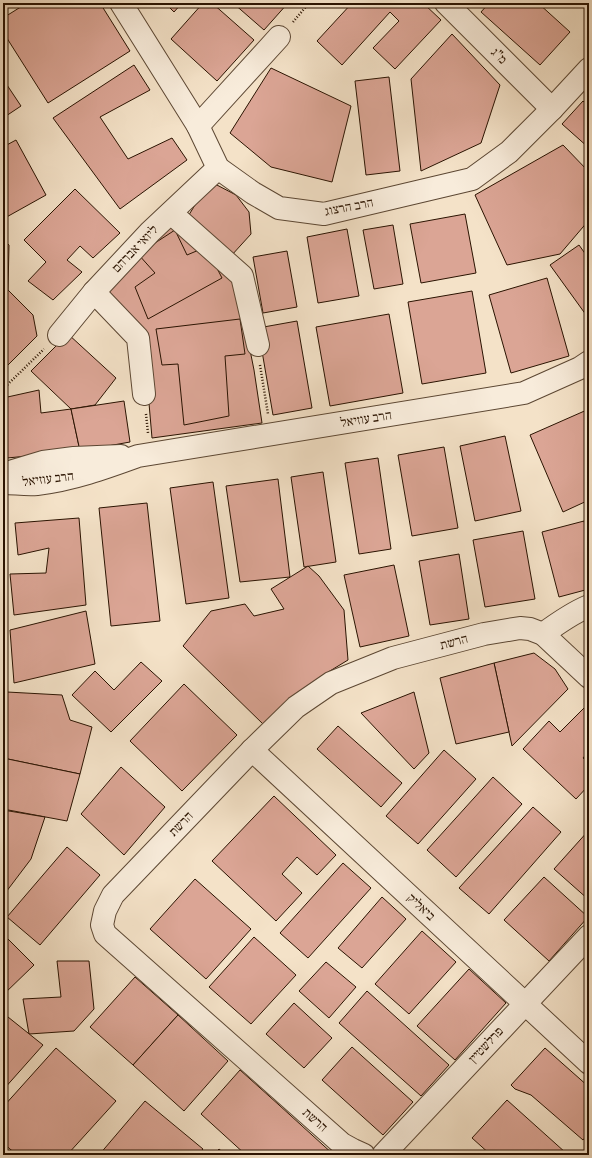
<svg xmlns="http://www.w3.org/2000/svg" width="592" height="1158" viewBox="0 0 592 1158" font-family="'Libre Bodoni','Frank Ruhl Libre',serif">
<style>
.building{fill:#dba595;stroke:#2a1301}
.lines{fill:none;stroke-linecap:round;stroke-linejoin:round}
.minor-casing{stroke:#5c4733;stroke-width:24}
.path{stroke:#2a1301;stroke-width:2.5;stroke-dasharray:1 2;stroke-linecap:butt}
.minor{stroke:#f8ecdb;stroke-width:22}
.labels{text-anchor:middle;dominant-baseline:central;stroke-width:3;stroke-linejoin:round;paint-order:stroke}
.street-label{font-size:13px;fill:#2a1301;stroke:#f8ecdb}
</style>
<rect width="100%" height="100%" fill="#f4e2c8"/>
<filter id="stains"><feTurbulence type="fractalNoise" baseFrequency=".005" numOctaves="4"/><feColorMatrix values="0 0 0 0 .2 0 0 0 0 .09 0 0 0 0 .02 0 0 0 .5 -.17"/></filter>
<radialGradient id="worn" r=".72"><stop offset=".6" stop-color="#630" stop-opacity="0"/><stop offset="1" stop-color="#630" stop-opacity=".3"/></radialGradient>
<g class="building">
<polygon points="27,3 100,3 130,51 48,103 3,32 3,18"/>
<polygon points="165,3 182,3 174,12"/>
<polygon points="203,3 212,3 254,40 217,81 171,39"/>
<polygon points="233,3 288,3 264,30"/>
<polygon points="352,3 423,3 441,20 395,69 373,48 399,21 390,12 342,65 317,41"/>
<polygon points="489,3 538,3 570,32 540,65 481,12"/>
<polygon points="452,34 500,85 481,143 421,171 411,79"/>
<polygon points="134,65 150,90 100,117 128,159 172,138 187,160 120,209 53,118"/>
<polygon points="271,68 351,106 332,182 271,167 230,133"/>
<polygon points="389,77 400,171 366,175 355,81"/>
<polygon points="3,79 21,106 3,118"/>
<polygon points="583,101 589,107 589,148 562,124"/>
<polygon points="16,140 46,195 3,219 3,147"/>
<polygon points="563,145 589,172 589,220 560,254 507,265 475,195"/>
<polygon points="215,184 236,195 249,212 251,234 231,256 187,218 203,192"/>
<polygon points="75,189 120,233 93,258 80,246 67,260 82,272 53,300 28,281 46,262 24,240"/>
<polygon points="465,214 476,273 421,283 410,224"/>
<polygon points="165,219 236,280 254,370 262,423 152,438 143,334 99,287"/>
<polygon points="393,225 403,284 374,289 363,230"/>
<polygon points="347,229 359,296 318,303 307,237"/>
<polygon points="175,230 187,255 206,247 222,278 148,319 135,287 155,273 138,254"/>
<polygon points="3,239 9,245 8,290 33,315 37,336 3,370"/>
<polygon points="579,245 589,259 589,319 550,265"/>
<polygon points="287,251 297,307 263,313 253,257"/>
<polygon points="547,278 569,356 511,373 489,295"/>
<polygon points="472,291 486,373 422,384 408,302"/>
<polygon points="389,314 403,393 330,406 316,327"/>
<polygon points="240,319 245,354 225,356 229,416 184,425 178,364 162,365 156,329"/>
<polygon points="297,321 312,408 273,415 258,328"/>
<polygon points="68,334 116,378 95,405 71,409 31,371"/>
<polygon points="39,390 41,413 71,409 80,451 7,458 3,437 3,398"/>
<polygon points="124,401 130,442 80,451 71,409"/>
<polygon points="589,409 589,500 563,512 530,435"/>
<polygon points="505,436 521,511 475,521 460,446"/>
<polygon points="444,447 458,528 412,536 398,455"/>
<polygon points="378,458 391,549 359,554 345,463"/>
<polygon points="323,472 336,562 304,567 291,477"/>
<polygon points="278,479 290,577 240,582 226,486"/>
<polygon points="213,482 229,598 186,604 170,488"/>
<polygon points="147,503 160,621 111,626 99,508"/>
<polygon points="79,518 86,605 14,615 10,574 46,573 49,548 18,555 15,523"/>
<polygon points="584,521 589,540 589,589 559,597 542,532"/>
<polygon points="523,531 535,599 485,607 473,540"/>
<polygon points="459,554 469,619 430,625 419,561"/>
<polygon points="394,565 409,636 360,647 344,575"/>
<polygon points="308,566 319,576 344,610 348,660 320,677 264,725 183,646 211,611 245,604 254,616 284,609 271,589"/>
<polygon points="86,611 95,664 14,683 10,630"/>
<polygon points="534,653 555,669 568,689 512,746 494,663"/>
<polygon points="141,662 162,681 111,732 72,695 95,671 114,690"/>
<polygon points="494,663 509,732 456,744 440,678"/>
<polygon points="184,684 237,735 182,791 130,741"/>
<polygon points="7,692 62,695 70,720 92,727 80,774 3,758 3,718"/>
<polygon points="414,692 429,753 414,769 361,713"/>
<polygon points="584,708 589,713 589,751 583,758 589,763 589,785 576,799 523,749 549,721 560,732"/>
<polygon points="338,726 402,783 381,807 317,749"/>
<polygon points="444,750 476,779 418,844 386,816"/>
<polygon points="3,758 80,774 67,821 3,809"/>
<polygon points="121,767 165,807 124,855 81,814"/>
<polygon points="493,777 522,804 456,877 427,850"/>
<polygon points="274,796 336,855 317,875 297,857 282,874 302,893 276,921 212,861"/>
<polygon points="533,807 561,832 489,914 459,888"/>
<polygon points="3,810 45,817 31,859 3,896"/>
<polygon points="589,830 589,900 554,869"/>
<polygon points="67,847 100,875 40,945 7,917"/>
<polygon points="343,863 371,888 308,958 280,933"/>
<polygon points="544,877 588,917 549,961 504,920"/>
<polygon points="195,879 251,929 206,979 150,929"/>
<polygon points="382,897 406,919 362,968 338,948"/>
<polygon points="422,931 456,962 409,1014 375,984"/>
<polygon points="3,934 34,965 3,995"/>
<polygon points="254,937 296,975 251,1024 209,987"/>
<polygon points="57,961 89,961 94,1009 74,1031 29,1034 23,999 61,997"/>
<polygon points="326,962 356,987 329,1018 299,991"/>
<polygon points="469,969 506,1003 455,1060 417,1026"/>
<polygon points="135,977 178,1015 133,1065 90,1027"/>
<polygon points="367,991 449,1065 421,1096 339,1023"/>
<polygon points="294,1003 332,1038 304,1068 266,1034"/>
<polygon points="3,1013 43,1045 3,1090"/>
<polygon points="178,1015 228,1061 184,1111 133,1065"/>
<polygon points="352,1047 413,1102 383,1135 322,1080"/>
<polygon points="56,1048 116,1101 67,1155 17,1155 3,1143 3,1107"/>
<polygon points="545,1048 589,1087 589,1133 583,1140 531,1095 515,1089 511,1085"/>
<polygon points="240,1070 279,1105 334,1155 246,1155 201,1114"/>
<polygon points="507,1100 566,1153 565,1155 491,1155 472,1138"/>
<polygon points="145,1101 203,1149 198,1155 99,1155"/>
<polygon points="219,1149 226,1155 213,1155"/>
</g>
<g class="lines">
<g class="minor-casing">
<g id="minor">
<polyline points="121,3 198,126 218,168 253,193 279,208 324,214 472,179 509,152 552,109 589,69"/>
<polyline points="446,3 552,109"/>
<polyline points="198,126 279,37"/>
<polyline points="171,213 242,276 258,345"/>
<polyline points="94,292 138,338 144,394"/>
<polyline points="59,335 94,292 150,232 218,168"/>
<polyline points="3,474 43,462 74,458 121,456"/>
<path d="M3,483C14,483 26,485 37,484C72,480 105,468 138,456L524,393L580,368L589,362"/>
<path d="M543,634C558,623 572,613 589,606"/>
<polyline points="252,750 589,1063"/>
<polyline points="364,1155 353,1150 342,1144 105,934 102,925 105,911 113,895 252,750 296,707 331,683 393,658 484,634 520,628 530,629 543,634 589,677"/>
<polyline points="383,1155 589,936"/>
</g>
</g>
<g class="path">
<polyline points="293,22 309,3"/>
<polyline points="260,365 268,414"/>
<polyline points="3,389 44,349"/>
<polyline points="146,414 148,433"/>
</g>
<use href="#minor" class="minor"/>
</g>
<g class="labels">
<g class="street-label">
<text transform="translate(499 56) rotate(45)">מ"ג</text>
<text transform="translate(349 207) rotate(-11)">הרב הרצוג</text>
<text transform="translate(135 249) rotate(-46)">ליואי אברהם</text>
<text transform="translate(366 419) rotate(-9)">הרב עוזיאל</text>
<text transform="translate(48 479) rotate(-7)">הרב עוזיאל</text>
<text transform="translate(454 642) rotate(-15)">הרשת</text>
<text transform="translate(181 824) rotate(-46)">הרשת</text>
<text transform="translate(421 907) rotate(43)">ביאליק</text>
<text transform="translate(486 1045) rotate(-47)">פרלשטיין</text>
<text transform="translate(315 1120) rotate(42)">הרשת</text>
</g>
</g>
<rect width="592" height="1158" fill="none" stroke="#f4e2c8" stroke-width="16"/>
<rect x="4" y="4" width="584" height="1150" fill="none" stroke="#2a1301" stroke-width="2"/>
<rect x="8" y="8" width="576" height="1142" fill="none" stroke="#2a1301"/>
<rect width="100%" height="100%" filter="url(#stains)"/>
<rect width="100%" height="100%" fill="url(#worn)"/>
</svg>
